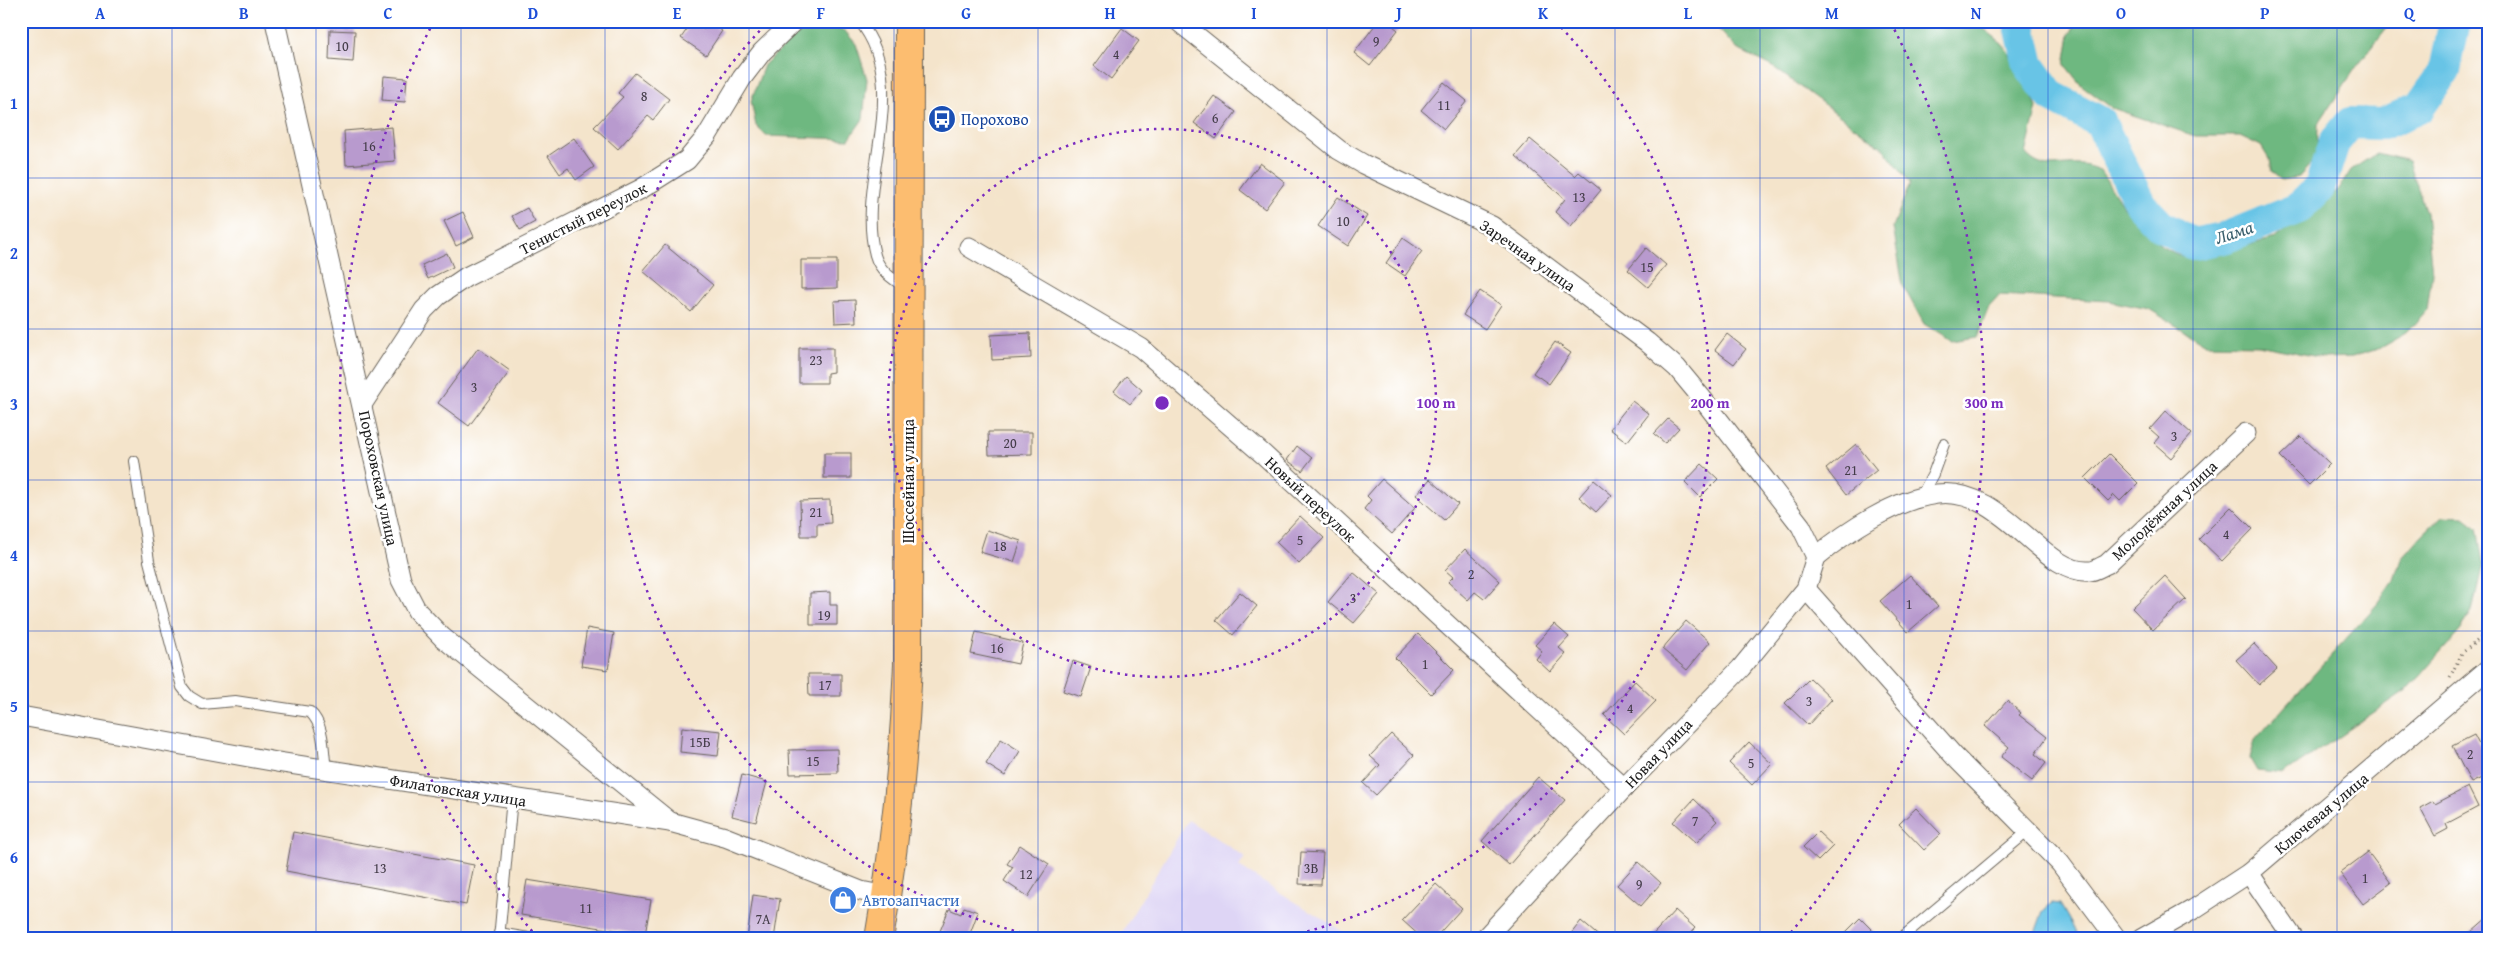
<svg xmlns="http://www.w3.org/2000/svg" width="2509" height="960" viewBox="0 0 2509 960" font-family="'Gentium Book Plus',serif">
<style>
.built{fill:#ded5f5}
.forest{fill:#6eb880;stroke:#456a4e}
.water{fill:#68c4e6;stroke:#427081}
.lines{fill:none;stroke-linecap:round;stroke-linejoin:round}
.river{stroke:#68c4e6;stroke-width:32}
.building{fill:#b89ace}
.service-casing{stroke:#686259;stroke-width:12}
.minor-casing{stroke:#686259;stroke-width:21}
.primary-casing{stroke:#686259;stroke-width:30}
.path{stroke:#686259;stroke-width:3;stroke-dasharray:1 4;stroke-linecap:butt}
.service{stroke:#fff;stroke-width:10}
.minor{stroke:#fff;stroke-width:19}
.primary{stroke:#fcbd6f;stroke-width:28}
.grid{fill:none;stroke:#1d4ed8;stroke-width:1;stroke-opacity:0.55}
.ring{fill:none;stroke:#7b2cbf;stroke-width:2.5;stroke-dasharray:2.5 5}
.labels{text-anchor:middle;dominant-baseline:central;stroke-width:5;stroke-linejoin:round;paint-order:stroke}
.number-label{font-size:14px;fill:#433c48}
.transit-label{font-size:16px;fill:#164399;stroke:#fff;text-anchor:start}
.street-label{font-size:16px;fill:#1c1c1c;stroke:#fff}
.shop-label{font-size:16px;fill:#366cbe;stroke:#fff;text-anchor:start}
.water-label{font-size:18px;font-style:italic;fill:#3a5f6d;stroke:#fff}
.centre{fill:#7b2cbf;stroke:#fff;stroke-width:2.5}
.ring-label{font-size:15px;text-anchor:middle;font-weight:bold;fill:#7b2cbf;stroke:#fff;stroke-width:5;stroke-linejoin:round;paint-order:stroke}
.neatline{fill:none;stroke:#1d4ed8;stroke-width:2}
.grid-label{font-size:16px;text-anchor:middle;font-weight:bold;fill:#1d4ed8}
</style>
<rect width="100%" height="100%" fill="#fff"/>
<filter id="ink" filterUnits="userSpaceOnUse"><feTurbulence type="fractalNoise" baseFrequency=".02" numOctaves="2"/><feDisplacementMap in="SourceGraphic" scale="10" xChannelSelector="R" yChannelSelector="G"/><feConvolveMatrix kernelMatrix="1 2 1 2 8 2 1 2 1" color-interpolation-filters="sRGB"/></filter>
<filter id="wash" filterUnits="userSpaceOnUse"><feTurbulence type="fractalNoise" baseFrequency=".0096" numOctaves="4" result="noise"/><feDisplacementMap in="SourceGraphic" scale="20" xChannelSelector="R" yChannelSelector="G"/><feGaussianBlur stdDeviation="1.12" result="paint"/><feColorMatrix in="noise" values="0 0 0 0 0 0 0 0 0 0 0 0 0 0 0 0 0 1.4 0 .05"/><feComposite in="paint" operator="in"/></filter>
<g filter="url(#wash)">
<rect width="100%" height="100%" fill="#f4e4cb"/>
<polygon class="built" points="1188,820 1245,857 1239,867 1355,939 1118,939"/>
<g class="forest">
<path d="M1711,21H1974L2002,43L2023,74L2037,107L2026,154C2044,173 2058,163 2081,165C2087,165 2094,168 2100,170L2125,209L2162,247L2181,256L2218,253L2275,238L2337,192L2351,170L2377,153L2409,161L2426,213L2432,273L2427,310L2406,333L2378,349L2352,357L2324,358L2258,345L2206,344L2149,309L2109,301L2000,295L1989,307L1977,337L1952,341L1924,324L1903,286L1893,227L1910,183L1882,147L1772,66L1737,49Z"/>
<polygon points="2077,21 2392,21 2359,63 2318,124 2317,157 2299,177 2281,180 2271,171 2269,159 2261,146 2240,136 2195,136 2112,108 2080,84 2065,65 2070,34"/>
<polygon points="826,24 845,31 856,44 867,79 863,119 849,139 766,136 756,126 751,101 764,65 799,32"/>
<polygon points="2442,516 2464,517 2477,527 2483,563 2472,611 2461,630 2408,689 2284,774 2257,771 2250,759 2255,740 2379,602 2394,580 2401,559 2422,535"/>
</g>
<polygon class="water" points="2052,903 2060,904 2080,939 2033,939 2043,911"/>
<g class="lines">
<polyline class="river" points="2019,21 2029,65 2051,96 2100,122 2141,205 2161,226 2193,244 2227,237 2299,208 2320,187 2334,143 2350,123 2382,124 2419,108 2445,70 2455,21"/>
</g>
<g id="blocks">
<g class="building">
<polygon points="1378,21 1387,21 1398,30 1370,66 1354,53"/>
<polygon points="692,22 703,29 708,22 722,31 706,55 681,38"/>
<polygon points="1122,28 1139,41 1111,79 1094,66"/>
<polygon points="330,30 355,31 353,62 329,60"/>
<polygon points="635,73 669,99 653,120 648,116 618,149 594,127 623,97 618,93"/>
<polygon points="384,76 407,78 405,102 382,100"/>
<polygon points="1444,82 1467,101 1444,129 1421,110"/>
<polygon points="1214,96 1236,112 1216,139 1194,123"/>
<polygon points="392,127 395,161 346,165 344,131"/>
<polygon points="574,138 594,167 576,180 568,168 560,174 548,156"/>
<polygon points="1530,139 1575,176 1579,172 1601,190 1571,226 1555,212 1565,199 1515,156"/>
<polygon points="1260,163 1285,182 1265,209 1240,190"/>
<polygon points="1338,197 1367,216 1348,246 1318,226"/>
<polygon points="527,208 535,222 520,230 512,216"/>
<polygon points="463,212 474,237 456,246 444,221"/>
<polygon points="1403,238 1422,251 1405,276 1386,263"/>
<polygon points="665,245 713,285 691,312 643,271"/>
<polygon points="1646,248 1666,265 1648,287 1628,270"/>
<polygon points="447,253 453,267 428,279 422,265"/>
<polygon points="801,260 837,260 837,288 801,289"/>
<polygon points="1480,291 1501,305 1485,329 1463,315"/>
<polygon points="855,300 856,322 835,323 834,301"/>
<polygon points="1030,333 1031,358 992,360 991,335"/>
<polygon points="1727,334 1746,349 1734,364 1715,350"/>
<polygon points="1555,342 1571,353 1549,384 1533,373"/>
<polygon points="478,348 510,371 469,426 438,403"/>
<polygon points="799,348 833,348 833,372 827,373 827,383 799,383"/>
<polygon points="1126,376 1142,390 1130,404 1114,391"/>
<polygon points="1632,401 1649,414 1627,442 1610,429"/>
<polygon points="2166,411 2192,434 2171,458 2154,443 2159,437 2150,429"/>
<polygon points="1668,419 1679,428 1665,443 1654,434"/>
<polygon points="988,432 1032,432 1032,454 989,455"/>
<polygon points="2301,436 2330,464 2309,485 2280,456"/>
<polygon points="1856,444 1877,470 1846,495 1826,469"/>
<polygon points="1297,446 1312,458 1302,471 1287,460"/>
<rect x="824" y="453" width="27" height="25"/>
<polygon points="2109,454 2138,483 2120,501 2114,495 2108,501 2085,478"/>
<polygon points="1702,464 1718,479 1700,497 1685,482"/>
<polygon points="1382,479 1415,508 1392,534 1364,509 1371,500 1367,496"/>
<polygon points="1430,479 1458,504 1444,520 1416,495"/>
<polygon points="1594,480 1612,495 1596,512 1579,497"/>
<polygon points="830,500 831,523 817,524 817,536 801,536 800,501"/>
<polygon points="2231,507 2253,529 2222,561 2199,539"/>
<polygon points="1300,516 1324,538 1299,564 1276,542"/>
<polygon points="987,530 1021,541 1014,562 980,552"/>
<polygon points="1465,549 1500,581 1484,599 1475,592 1468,600 1448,582 1453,577 1445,570"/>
<polygon points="1353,572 1379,594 1354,623 1328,602"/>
<polygon points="1910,575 1938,606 1908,632 1880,601"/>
<polygon points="2165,576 2186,599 2153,630 2132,608"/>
<polygon points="830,592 830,605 837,605 837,625 810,625 810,593"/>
<polygon points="1240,592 1257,606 1233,635 1216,620"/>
<polygon points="1686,621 1710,642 1687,670 1662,649"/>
<polygon points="1554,624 1569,637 1559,648 1566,654 1550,672 1536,659 1542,651 1535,645"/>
<polygon points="587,628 614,633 608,670 581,666"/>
<polygon points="976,632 1023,643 1018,664 971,654"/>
<polygon points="1418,634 1454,670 1431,694 1395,658"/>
<polygon points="2254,644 2277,669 2259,685 2236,660"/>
<polygon points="1073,661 1091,667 1081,697 1063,691"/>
<polygon points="808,674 841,674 841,696 809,696"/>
<polygon points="1810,678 1832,699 1808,725 1785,703"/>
<polygon points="1635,681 1656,701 1624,734 1604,715"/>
<polygon points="2007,701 2021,713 2019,715 2047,737 2035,754 2046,763 2032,781 2001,757 2009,747 1985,726"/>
<polygon points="682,727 721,731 718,756 680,752"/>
<polygon points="1391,734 1414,755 1376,795 1363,783 1380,765 1370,756"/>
<polygon points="2474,735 2488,762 2488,775 2471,783 2452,746"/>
<polygon points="1001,739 1020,751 1005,776 986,764"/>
<polygon points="1749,742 1772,764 1752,785 1729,763"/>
<polygon points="837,749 838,773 790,774 789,750"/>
<polygon points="742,775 767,782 756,822 732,816"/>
<polygon points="1538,777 1565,800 1509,865 1482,841"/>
<polygon points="2468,787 2478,807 2446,824 2448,829 2435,836 2420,808 2433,801 2435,804"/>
<polygon points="1694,799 1717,821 1696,843 1673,822"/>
<polygon points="1916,808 1941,834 1924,850 1899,824"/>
<polygon points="293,832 474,865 466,905 286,871"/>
<polygon points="1818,832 1833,846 1818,861 1803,847"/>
<polygon points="1020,845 1049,864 1028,897 1004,881 1013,867 1007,864"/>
<polygon points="1301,852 1323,853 1321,885 1299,884"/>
<polygon points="2368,852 2391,883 2363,904 2340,873"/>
<polygon points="1638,862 1661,883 1641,906 1617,885"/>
<polygon points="527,880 651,900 645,935 521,915"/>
<polygon points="1436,884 1462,908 1434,939 1423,939 1402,920"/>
<polygon points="753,895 780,899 774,939 747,939"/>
<polygon points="964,907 978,912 968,939 961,939 940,931 949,909 961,914"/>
<polygon points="1675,910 1695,928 1685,939 1649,939"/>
<polygon points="2488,917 2488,939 2463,939"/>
<polygon points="1860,918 1881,939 1839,939"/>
<polygon points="1581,921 1602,939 1567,939"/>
</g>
</g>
</g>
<g filter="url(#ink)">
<use href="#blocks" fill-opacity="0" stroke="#686259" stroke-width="1"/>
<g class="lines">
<g class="service-casing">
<g id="service">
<path d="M859,21C914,87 855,180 875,255C879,270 892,279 905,287"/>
<path d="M134,461L149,561L182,687L189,696L202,704L235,701L310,712C325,726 323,750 326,770"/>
<polyline points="1920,498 1933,474 1944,444"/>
<polyline points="21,619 21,654"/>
<polyline points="499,933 535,939"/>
<polyline points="499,939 512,798"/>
<polyline points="1900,939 2027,832"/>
</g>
</g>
<g class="minor-casing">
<g id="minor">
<polyline points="275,21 401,580 417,611 442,637 670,822"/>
<polyline points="1178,21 1339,150 1363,164 1492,226 1647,342 1677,368 1701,397 1801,526 1816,557"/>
<polyline points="969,247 1141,348 1264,455 1624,788"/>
<polyline points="363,403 424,310 438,296 466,277 641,189 687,160 707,136 742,78 762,52 794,21"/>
<path d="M1816,557C1847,531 1896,499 1937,494C2004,486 2042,575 2090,571C2095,571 2102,566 2107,564L2246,433"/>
<polyline points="1806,589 1954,756 2060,863 2117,939"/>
<polyline points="21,716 277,762 670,822 725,837 861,891 886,896"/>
<polyline points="2249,873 2294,939"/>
<polyline points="1484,939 1624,788 1741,668 1806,589 1816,557"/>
<polyline points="2141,939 2194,909 2249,873 2488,669"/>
</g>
</g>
<g class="primary-casing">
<path id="primary" d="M879,939C895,848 904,758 908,665L909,21"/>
</g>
<polyline class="path" points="2450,677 2462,653 2488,632"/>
<use href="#service" class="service"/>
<use href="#minor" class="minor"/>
<use href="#primary" class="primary"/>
</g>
</g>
<path class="grid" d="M172,21V939M316,21V939M461,21V939M605,21V939M749,21V939M894,21V939M1038,21V939M1182,21V939M1327,21V939M1471,21V939M1615,21V939M1760,21V939M1904,21V939M2048,21V939M2193,21V939M2337,21V939M21,178H2488M21,329H2488M21,480H2488M21,631H2488M21,782H2488"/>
<g class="ring">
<circle cx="1162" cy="403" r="274"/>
<path d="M1043 938A548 548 0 0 1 768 22M1556 22A548 548 0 0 1 1281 938"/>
<path d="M537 937A822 822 0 0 1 433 23M1891 23A822 822 0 0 1 1787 937"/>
</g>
<defs>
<g id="bus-disc" transform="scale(1.4375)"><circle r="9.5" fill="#1a4fb4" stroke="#fff"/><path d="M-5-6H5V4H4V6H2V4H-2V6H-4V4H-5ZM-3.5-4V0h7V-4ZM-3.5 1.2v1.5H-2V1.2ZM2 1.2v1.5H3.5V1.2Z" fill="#fff"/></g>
<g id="shop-disc" transform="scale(1.4375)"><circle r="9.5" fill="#3f7fe0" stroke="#fff"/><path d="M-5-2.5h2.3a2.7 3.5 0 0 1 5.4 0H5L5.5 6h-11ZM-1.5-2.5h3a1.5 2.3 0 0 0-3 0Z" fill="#fff"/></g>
</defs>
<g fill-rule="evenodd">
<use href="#bus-disc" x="942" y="119"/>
<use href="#shop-disc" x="843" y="900"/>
</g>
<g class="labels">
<g class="number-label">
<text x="1376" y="41">9</text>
<text x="342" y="46">10</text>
<text x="1116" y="54">4</text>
<text x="644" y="96">8</text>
<text x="1444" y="105">11</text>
<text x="1215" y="118">6</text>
<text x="369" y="146">16</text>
<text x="1579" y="197">13</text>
<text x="1343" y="221">10</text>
<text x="1647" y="267">15</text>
<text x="816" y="360">23</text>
<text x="474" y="387">3</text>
<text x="2174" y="436">3</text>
<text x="1010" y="443">20</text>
<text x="1851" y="470">21</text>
<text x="816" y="512">21</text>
<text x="2226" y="534">4</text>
<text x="1300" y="540">5</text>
<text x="1000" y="546">18</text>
<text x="1471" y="574">2</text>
<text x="1353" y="598">3</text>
<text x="1909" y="604">1</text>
<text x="824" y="615">19</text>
<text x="997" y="648">16</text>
<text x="1425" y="664">1</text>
<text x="825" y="685">17</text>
<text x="1809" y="701">3</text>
<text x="1630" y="708">4</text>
<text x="700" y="742">15Б</text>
<text x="2470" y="754">2</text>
<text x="813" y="761">15</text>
<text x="1751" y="763">5</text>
<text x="1695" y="821">7</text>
<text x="380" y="868">13</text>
<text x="1311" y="868">3В</text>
<text x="1026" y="874">12</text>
<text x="2365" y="878">1</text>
<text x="1639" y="884">9</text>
<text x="586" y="908">11</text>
<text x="763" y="919">7А</text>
</g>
<g class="transit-label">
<text x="961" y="119">Порохово</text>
</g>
<g class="street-label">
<text transform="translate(583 218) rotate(-27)">Тенистый переулок</text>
<text transform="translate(1528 255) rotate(35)">Заречная улица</text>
<text transform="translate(379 478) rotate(78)">Пороховская улица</text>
<text transform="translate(908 481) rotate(-90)">Шоссейная улица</text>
<text transform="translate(1311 499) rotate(43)">Новый переулок</text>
<text transform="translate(2164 510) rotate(-43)">Молодёжная улица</text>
<text transform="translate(1658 753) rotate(-46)">Новая улица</text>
<text transform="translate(458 790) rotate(9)">Филатовская улица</text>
<text transform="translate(2321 813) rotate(-40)">Ключевая улица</text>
</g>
<g class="shop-label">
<text x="862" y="900">Автозапчасти</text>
</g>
<g class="water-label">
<text transform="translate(2234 232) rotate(-18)">Лама</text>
</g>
</g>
<circle cx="1162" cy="403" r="8" class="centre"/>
<g class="ring-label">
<text x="1436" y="408">100 m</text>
<text x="1710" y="408">200 m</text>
<text x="1984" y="408">300 m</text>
</g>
<rect width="2509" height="960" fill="none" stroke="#fff" stroke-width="55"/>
<rect x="28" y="28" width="2454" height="904" class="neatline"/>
<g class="grid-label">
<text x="100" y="19">A</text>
<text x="244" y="19">B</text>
<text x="388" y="19">C</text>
<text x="533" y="19">D</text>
<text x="677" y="19">E</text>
<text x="821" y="19">F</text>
<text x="966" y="19">G</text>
<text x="1110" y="19">H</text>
<text x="1254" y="19">I</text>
<text x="1399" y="19">J</text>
<text x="1543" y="19">K</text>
<text x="1688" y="19">L</text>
<text x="1832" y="19">M</text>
<text x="1976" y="19">N</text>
<text x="2121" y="19">O</text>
<text x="2265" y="19">P</text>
<text x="2409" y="19">Q</text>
<text x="14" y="109">1</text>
<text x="14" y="259">2</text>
<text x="14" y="410">3</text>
<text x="14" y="561">4</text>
<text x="14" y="712">5</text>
<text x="14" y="863">6</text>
</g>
</svg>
